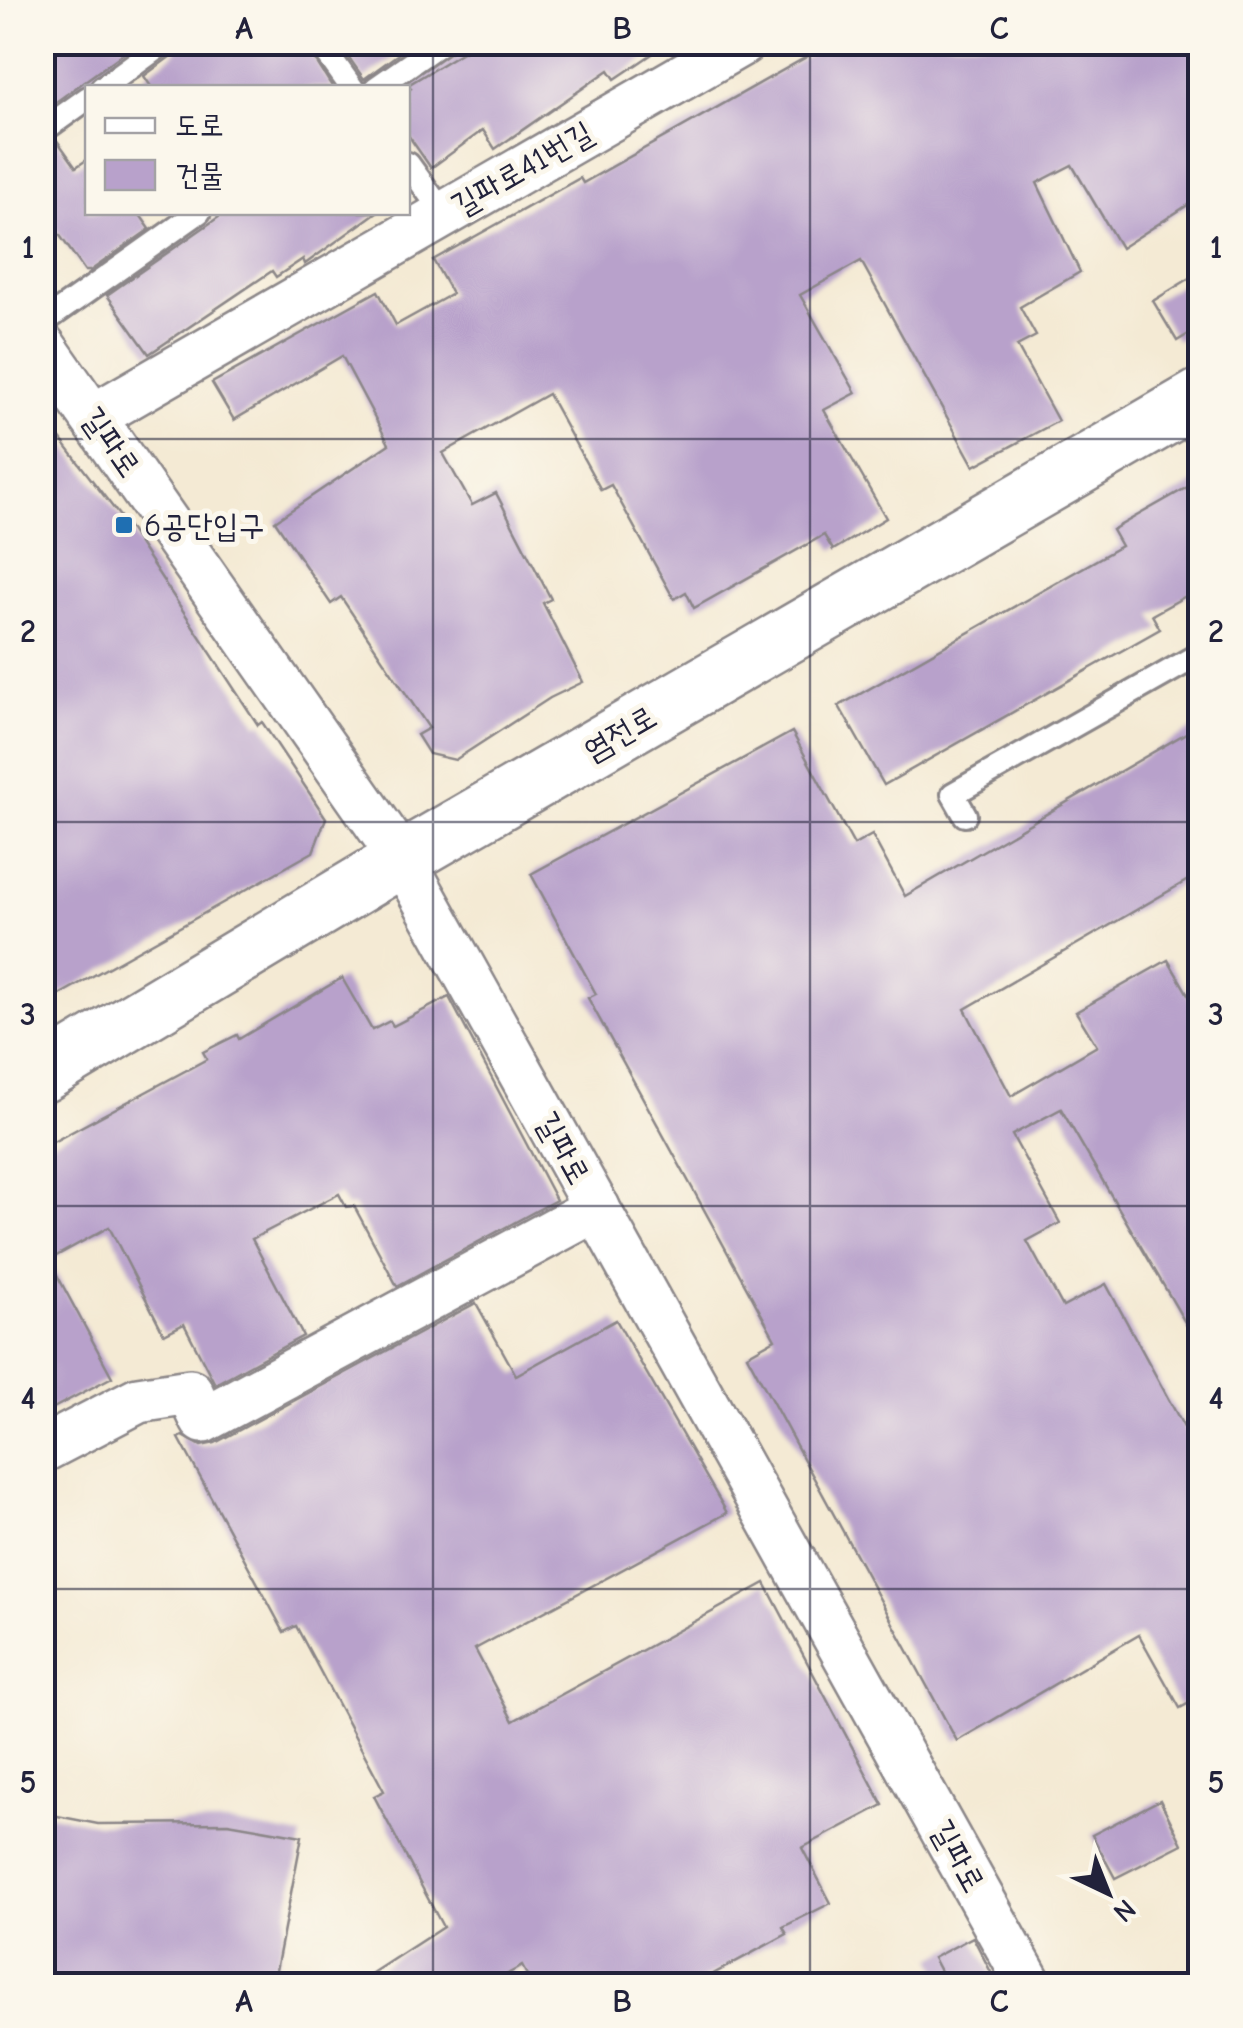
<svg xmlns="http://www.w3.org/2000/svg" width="1243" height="2028" viewBox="0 0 1243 2028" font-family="'Comic Neue','Poor Story',sans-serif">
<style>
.building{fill:#b8a1cb}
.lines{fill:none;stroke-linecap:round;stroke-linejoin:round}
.service-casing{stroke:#8b8688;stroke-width:28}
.minor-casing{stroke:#8b8688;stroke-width:50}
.tertiary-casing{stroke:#8b8688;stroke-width:60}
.service{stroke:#fff;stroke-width:22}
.minor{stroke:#fff;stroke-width:45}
.tertiary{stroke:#fff;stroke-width:55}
.grid{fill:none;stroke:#22223b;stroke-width:2.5;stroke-opacity:0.55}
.poi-dot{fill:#1f6fb2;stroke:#fbf7ec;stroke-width:4}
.labels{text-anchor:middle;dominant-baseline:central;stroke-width:10;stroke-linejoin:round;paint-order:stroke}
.street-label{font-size:32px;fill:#22223b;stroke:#fbf7ec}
.poi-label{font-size:32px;fill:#22223b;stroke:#fbf7ec;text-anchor:start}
.neatline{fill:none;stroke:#22223b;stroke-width:4}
.grid-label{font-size:32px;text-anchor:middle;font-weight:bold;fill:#22223b}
</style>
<rect width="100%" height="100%" fill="#fbf7ec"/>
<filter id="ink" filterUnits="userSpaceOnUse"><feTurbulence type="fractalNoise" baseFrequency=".01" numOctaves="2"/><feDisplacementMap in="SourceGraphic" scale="20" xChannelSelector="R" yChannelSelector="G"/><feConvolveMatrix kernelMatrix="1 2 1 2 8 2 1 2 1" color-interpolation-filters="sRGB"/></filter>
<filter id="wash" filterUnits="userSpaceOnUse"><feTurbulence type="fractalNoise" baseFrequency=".0048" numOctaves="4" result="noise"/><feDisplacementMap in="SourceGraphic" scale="40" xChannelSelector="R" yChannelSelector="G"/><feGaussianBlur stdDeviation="2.25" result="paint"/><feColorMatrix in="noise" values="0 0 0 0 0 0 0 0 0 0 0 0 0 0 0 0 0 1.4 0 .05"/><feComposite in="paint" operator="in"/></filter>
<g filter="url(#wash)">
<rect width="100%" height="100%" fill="#f4ead4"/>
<g id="blocks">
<g class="building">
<polygon points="53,42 139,42 42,112 42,50"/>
<polygon points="180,42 304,42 333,88 152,88 144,76 174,54"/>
<polygon points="338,42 400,42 405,49 364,79"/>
<polygon points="479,42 670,42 615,79 609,70 495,149 483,130 431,168 408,135 408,90 412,88 403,88"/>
<polygon points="833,42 1200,42 1200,197 1121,248 1072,165 1037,183 1080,272 1020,307 1036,336 1017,346 1058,421 974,466 861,261 800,295 856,393 824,410 886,518 833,550 824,535 694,608 686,592 674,599 611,485 601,490 548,394 443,453 472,505 496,493 551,599 543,603 583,682 550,698 455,760 429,754 417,735 429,728 341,597 331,604 275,521 389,444 342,356 234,420 212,383 378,291 396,325 452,294 433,260 580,178 583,183"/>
<polygon points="56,139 76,167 88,159 88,212 138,212 150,229 90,271 85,271 42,210 42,146"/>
<polygon points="226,212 377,212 305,264 303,259 276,277 272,271 149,354 107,295"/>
<polygon points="1200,272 1200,327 1177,341 1153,301"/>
<polygon points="42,415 128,527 258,725 262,722 326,818 313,852 57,996 42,970"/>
<polygon points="1200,480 1200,588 1152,615 1160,629 884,785 839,706 1121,546 1112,530"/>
<polygon points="1200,725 1200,873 965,1009 1011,1096 1097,1046 1076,1012 1168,960 1200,1015 1200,1348 1061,1109 1012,1135 1060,1223 1027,1241 1063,1307 1106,1284 1200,1457 1200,1697 1180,1708 1139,1635 957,1741 747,1355 775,1339 588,998 596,994 531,874 792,732 854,845 872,835 905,896"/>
<polygon points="342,978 372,1030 390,1021 393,1026 449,997 556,1200 397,1286 354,1206 346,1207 339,1194 252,1239 303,1336 215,1384 184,1324 164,1334 109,1227 49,1260 112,1377 42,1414 42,1148 207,1059 203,1052 237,1035 239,1039"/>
<polygon points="476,1303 516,1375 616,1320 727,1513 475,1649 513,1721 765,1583 883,1805 802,1848 831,1903 783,1927 787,1934 691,1986 533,1986 522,1966 486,1986 352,1986 443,1927 374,1796 384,1791 296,1626 284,1632 179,1438 183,1436 201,1446 215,1443"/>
<polygon points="1160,1800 1182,1844 1115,1878 1092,1835"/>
<polygon points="42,1813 98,1824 228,1823 302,1836 273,1986 42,1986"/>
<polygon points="973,1937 977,1945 998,1986 948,1986 933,1958"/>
</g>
</g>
</g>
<g filter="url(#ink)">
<use href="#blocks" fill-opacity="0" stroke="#8b8688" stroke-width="2.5"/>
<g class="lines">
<g class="service-casing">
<g id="service">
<polyline points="319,42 352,88"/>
<polyline points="102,88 165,42"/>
<polyline points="376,88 442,42"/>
<polyline points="42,131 88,98"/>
<polyline points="408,164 444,214"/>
<polyline points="42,323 199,212"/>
<polyline points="965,815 953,794 1200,654"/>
</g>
</g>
<g class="minor-casing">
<g id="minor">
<polyline points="42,345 402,859 1030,1986"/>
<polyline points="93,417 743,42"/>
<polyline points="42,1450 138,1400 190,1392 203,1420 597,1208"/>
</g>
</g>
<g class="tertiary-casing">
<polyline id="tertiary" points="42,1075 402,859 1200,397"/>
</g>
<use href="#service" class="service"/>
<use href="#minor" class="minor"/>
<use href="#tertiary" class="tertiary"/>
</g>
</g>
<path class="grid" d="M433,42V1986M810,42V1986M42,439H1200M42,822H1200M42,1206H1200M42,1589H1200"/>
<rect class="poi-dot" x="114" y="515" width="20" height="20" rx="5"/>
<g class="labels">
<g class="street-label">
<text transform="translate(522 169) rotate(-30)">길파로41번길</text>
<text transform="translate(111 442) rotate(55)">길파로</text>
<text transform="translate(620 733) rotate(-30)">염전로</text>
<text transform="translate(563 1148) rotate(61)">길파로</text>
<text transform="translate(958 1856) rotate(61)">길파로</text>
</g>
<g class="poi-label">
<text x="144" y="525">6공단입구</text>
</g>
</g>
<rect width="1243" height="2028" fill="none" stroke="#fbf7ec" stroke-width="110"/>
<rect x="85" y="85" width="325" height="130" fill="#fbf7ec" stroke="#a4a2a5" stroke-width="2.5"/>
<rect x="105" y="118" width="50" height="15" fill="#ffffff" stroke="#a4a2a5" stroke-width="2.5"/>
<text x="175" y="135" font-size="30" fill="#22223b">도로</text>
<rect x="105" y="160" width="50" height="30" fill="#b8a1cb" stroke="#a4a2a5" stroke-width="2.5"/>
<text x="175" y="185" font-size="30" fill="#22223b">건물</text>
<g transform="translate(1108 1893) rotate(137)" stroke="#fbf7ec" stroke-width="8" paint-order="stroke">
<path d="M0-8L18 38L0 25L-18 38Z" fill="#22223b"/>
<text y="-15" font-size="28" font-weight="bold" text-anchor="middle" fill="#22223b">N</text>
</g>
<rect x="55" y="55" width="1133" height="1918" class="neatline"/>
<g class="grid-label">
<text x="244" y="39">A</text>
<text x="622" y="39">B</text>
<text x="999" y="39">C</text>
<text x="28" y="258">1</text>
<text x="1216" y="258">1</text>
<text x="28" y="642">2</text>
<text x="1216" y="642">2</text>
<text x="28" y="1025">3</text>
<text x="1216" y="1025">3</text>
<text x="28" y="1409">4</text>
<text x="1216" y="1409">4</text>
<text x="28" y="1793">5</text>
<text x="1216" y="1793">5</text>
<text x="244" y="2012">A</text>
<text x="622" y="2012">B</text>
<text x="999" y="2012">C</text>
</g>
</svg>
